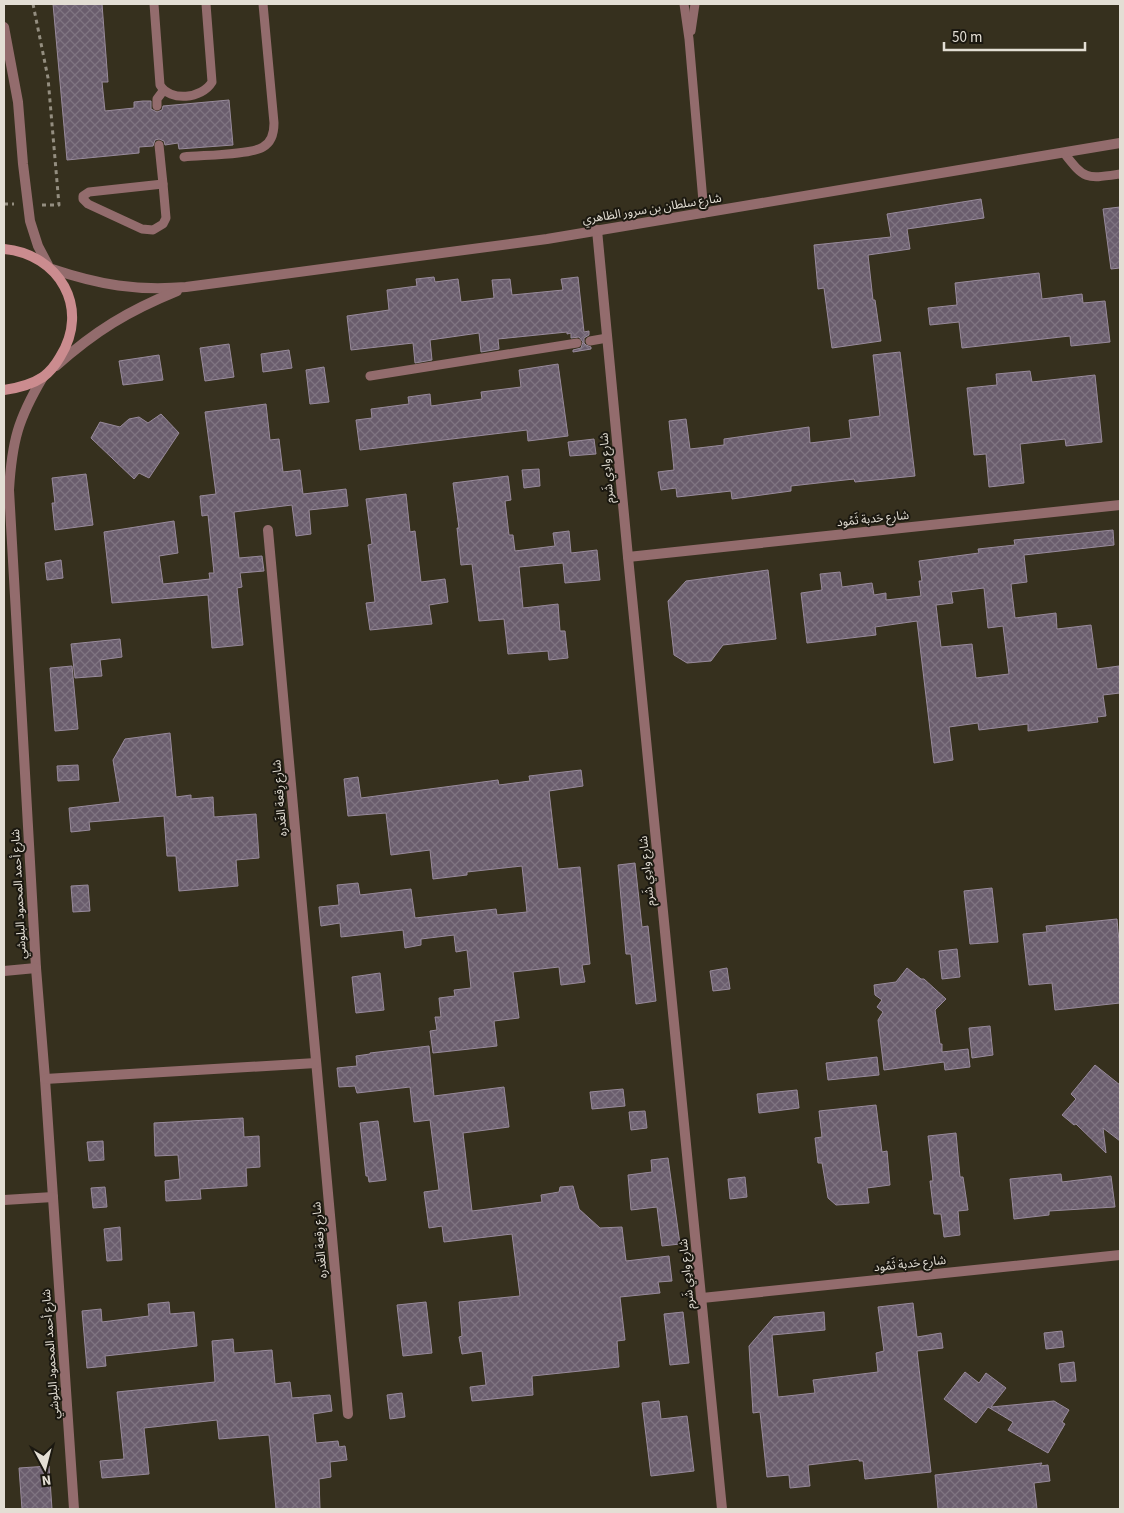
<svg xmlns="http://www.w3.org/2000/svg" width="1124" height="1513" viewBox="0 0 1124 1513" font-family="'Source Sans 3','Noto Sans Arabic',sans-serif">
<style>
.building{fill:url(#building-cross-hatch);stroke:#988a9b;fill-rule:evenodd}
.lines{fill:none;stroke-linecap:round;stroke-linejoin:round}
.path{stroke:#948e80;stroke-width:3;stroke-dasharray:4 4;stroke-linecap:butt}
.service{stroke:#936c6d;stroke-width:9}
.minor{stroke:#936c6d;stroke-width:10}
.tertiary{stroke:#936c6d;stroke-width:10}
.secondary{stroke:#cb8c8f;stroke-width:10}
.labels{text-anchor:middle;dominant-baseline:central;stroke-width:4;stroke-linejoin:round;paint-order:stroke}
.street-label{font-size:12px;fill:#e3ded4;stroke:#1b1810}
</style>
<defs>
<pattern id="building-cross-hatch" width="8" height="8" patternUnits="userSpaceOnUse" patternTransform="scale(1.25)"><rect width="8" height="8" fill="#6a5d6d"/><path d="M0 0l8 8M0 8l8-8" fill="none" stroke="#7f7481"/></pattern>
</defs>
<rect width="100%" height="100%" fill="#36301e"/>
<g class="building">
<polygon points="53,4 102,4 108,82 102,82 105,111 134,108 134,102 143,101 151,101 151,109 157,112 162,110 163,106 229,100 233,145 179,149 178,143 165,145 164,141 159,139 155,140 153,146 139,147 139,153 67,160"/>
<polygon points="981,199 984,218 907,229 910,249 868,255 873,300 875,300 881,341 832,348 824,288 818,289 814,245 891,237 887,214"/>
<polygon points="1120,207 1120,268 1111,269 1103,209"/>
<polygon points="1039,273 1042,299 1082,294 1083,303 1105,301 1110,342 1071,346 1070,336 962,348 959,322 930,325 928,308 957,305 955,283"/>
<polygon points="434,277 435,282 458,279 461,302 494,298 492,280 510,279 512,295 563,290 561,279 578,277 584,332 589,331 589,335 584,338 584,343 586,345 591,347 591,349 573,352 573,350 581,348 583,342 579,337 571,338 571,333 567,334 567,332 498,339 499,349 481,352 479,333 430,340 432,360 415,363 413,343 351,350 347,316 389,310 387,290 417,286 416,279"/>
<polygon points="229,344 234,377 205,381 200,348"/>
<polygon points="289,350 292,368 263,372 261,354"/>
<polygon points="900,352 915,476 855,482 854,479 791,486 791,491 732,499 731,491 677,497 676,488 661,490 658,472 674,470 669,421 686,419 690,449 724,445 724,439 809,427 810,443 851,438 849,420 880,416 873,355"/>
<polygon points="159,355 163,380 123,385 119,361"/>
<polygon points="558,364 568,436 528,441 527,430 360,450 356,420 372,418 371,409 409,404 408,397 430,394 431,406 482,399 481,392 521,387 519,370"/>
<polygon points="324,367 329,402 310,404 306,370"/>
<polygon points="1030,371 1032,382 1095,375 1102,442 1066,446 1065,439 1020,444 1024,483 989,487 986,454 974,455 967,388 997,385 996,374"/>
<polygon points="266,404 270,440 279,439 283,472 300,470 303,494 346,489 348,506 309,510 311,534 296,536 292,505 234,512 239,558 262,556 264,571 240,573 242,587 237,588 243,645 212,648 208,595 112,603 104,532 174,521 178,553 159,556 163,584 210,579 209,573 214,573 208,515 202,516 200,496 216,494 205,412"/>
<polygon points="161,414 179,433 149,478 139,473 134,479 91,438 100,422 120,427 129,419 139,417 148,423"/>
<polygon points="594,439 596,454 570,456 568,442"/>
<polygon points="539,469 540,486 524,488 522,470"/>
<polygon points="86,474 93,525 55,530 52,503 55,503 52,478"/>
<polygon points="508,476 511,500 505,501 509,535 513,535 515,551 555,546 553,533 569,531 571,553 597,550 600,580 565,583 563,563 519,567 523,608 558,604 560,631 565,631 568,658 549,660 548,651 508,654 504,619 479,621 472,564 461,565 457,528 459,528 453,483"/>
<polygon points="406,494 410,532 415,531 421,582 445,579 448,602 429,605 432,624 370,630 366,603 375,602 368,545 372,544 366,499"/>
<path d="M1113,530L1114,545L1024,555L1027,582L1011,584L1015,618L1056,613L1057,629L1091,625L1097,669L1119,666L1120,693L1103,695L1106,716L1097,717L1098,722L1028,731V724L979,730L978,723L949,727L953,760L934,763L917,621L875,627L876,635L807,643L801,593L822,590L820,574L840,572L842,587L872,583L874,595L886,593V600L921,596L919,581H922L919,561L979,553L978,549L1015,545L1014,540ZM984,588L988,628L1003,626L1009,674L976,678L972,644L941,647L936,605L953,603L951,592Z"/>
<polygon points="61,560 63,578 47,580 45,563"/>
<polygon points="768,570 776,639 723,645 711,661 687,663 674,655 668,601 686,581"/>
<polygon points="120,639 122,657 100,660 102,676 75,678 71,644"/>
<polygon points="72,666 78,729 55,731 50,668"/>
<polygon points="170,733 176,797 191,795 191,799 213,797 214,817 256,814 259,858 236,860 238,886 179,891 176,856 167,856 164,816 89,822 90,830 71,832 69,808 120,802 113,760 125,739"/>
<polygon points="78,765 79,780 58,781 57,766"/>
<polygon points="581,770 583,786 549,791 558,869 580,867 590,964 582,965 585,982 561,985 559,967 513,972 519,1018 494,1021 497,1046 433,1053 430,1031 437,1030 435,1017 441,1017 439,998 455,996 454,990 471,988 467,950 456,952 454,935 421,939 421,945 405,948 403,930 341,937 340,923 321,926 319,907 339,905 337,885 358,883 360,895 411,889 415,918 496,909 497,915 527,912 522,866 467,872 467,875 433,879 430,850 391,855 386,813 348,816 344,779 358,777 361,798 498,780 499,785 530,781 529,776"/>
<polygon points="635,863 642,927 648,926 656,1001 636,1004 631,954 626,954 618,865"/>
<polygon points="88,885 90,911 73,912 71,886"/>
<polygon points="992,888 998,942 970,944 964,891"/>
<polygon points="1117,919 1120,953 1120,1003 1055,1010 1052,983 1029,985 1023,934 1047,932 1046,926"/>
<polygon points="957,949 960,977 942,979 939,951"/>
<polygon points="727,968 730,989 713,991 710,971"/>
<polygon points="907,968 921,979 924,979 946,999 935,1010 940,1044 942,1044 942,1052 968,1049 970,1067 945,1070 944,1062 884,1070 878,1020 883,1012 877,1007 882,1000 875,995 874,985 896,982"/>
<polygon points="380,973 384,1010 356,1013 352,977"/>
<polygon points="990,1026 993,1055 972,1058 969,1028"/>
<polygon points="429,1046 434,1096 504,1087 509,1127 463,1133 472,1211 542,1202 541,1195 559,1192 560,1187 573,1186 579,1209 600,1228 622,1227 626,1261 669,1256 672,1281 658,1282 660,1293 620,1297 625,1340 617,1341 619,1367 532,1376 533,1395 472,1401 470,1387 486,1385 482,1351 462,1354 459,1337 462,1336 459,1302 520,1296 512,1234 444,1242 442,1226 429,1228 424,1192 439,1190 430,1120 414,1122 410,1087 357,1093 355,1086 339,1087 337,1068 357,1066 356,1056 370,1054 370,1053"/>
<polygon points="877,1057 879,1075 828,1080 826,1063"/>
<polygon points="1095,1065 1120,1085 1120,1141 1103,1128 1106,1153 1076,1124 1074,1125 1062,1115 1076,1099 1071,1094"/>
<polygon points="623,1089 625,1106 592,1109 590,1092"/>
<polygon points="797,1090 799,1108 759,1113 757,1094"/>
<polygon points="876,1105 882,1152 887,1151 890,1185 867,1188 869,1203 836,1205 828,1198 822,1163 818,1163 815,1138 822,1137 819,1111"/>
<polygon points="645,1111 647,1128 631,1130 629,1112"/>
<polygon points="243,1118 244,1137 259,1136 260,1167 246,1168 247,1186 200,1189 201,1199 166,1201 165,1181 180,1179 178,1155 155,1156 154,1123"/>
<polygon points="378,1121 386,1180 369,1182 368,1176 366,1176 360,1123"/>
<polygon points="956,1133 960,1177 963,1177 968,1210 958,1211 960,1235 944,1237 941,1214 934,1214 930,1181 933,1181 928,1136"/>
<polygon points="103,1141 104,1160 89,1161 87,1142"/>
<polygon points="668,1158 680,1244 662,1246 657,1207 631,1210 628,1175 652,1172 651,1160"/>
<polygon points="1061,1174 1062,1182 1111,1176 1115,1207 1049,1211 1049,1215 1014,1219 1010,1179"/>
<polygon points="745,1177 747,1197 730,1199 728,1179"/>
<polygon points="105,1187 107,1207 93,1208 91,1188"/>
<polygon points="120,1227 122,1260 107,1261 104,1229"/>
<polygon points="169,1302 170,1314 194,1312 197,1346 105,1356 106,1366 87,1368 82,1311 101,1309 102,1322 149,1316 148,1304"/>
<polygon points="426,1302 432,1353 403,1356 397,1305"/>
<polygon points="913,1303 917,1337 941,1333 943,1348 917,1351 931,1472 865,1479 863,1461 859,1461 859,1459 808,1465 810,1486 790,1488 789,1475 767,1477 760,1412 753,1413 749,1346 774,1317 824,1312 825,1330 772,1335 778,1397 815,1393 813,1380 878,1372 876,1353 884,1351 878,1307"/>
<polygon points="683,1312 689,1363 670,1365 664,1314"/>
<polygon points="1062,1331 1064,1347 1046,1349 1044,1333"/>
<polygon points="233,1339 234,1353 272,1350 275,1384 290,1382 292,1398 330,1395 332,1411 313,1414 316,1443 338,1441 339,1447 345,1446 347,1460 330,1462 331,1477 319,1479 320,1509 276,1509 269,1435 219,1439 217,1420 144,1428 149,1474 102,1478 100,1461 124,1459 117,1392 215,1382 212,1341"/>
<polygon points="1074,1362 1076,1381 1061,1382 1059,1364"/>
<polygon points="965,1372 979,1383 986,1373 1006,1388 991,1407 1054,1401 1069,1410 1062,1422 1065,1424 1048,1453 1008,1430 1013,1422 988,1407 976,1423 944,1399"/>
<polygon points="402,1393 405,1417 390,1419 387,1395"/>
<polygon points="659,1401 661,1419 687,1416 694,1471 651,1476 642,1403"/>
<polygon points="1042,1463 1040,1466 1048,1465 1050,1481 1034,1483 1037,1509 938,1509 935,1475"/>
<polygon points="49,1466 52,1509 22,1509 19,1468"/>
</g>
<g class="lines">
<g class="path">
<polyline points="33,4 48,78 59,205 40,205"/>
<polyline points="4,204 14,204"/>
</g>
<g class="service">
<path d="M154,4L160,85C170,102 202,99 212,82L206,4"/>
<polyline points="684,4 689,39 704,213"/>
<polyline points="691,31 695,4"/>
<polyline points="157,106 157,99 163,91"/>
<polyline points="159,145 163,184"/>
<path d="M1064,153C1085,180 1086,179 1120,174"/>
<path d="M184,157C201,155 251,155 263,147C272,142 274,133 274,123L263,4"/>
<polygon points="163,184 166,218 163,224 153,230 142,229 88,204 83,199 83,196 89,192"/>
<polyline points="590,341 607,338"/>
<polyline points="370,376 577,343"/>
</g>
<g class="minor">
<polyline points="4,27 18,102 23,164 30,221 38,246 48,265"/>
<polyline points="597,230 628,557 722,1509"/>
<path d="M43,377C18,419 12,441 9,490L36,968L45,1079L74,1509"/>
<polyline points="268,530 348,1414"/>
<polyline points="628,557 1120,505"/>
<polyline points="4,971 36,968"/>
<polyline points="45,1079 316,1063"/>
<polyline points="4,1200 53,1197"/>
<polyline points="702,1298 1120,1255"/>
</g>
<g class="tertiary">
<path d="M52,269C100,285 136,291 186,287L547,239L1120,143"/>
<path d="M56,366C95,331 128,311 177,291"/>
</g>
<path class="secondary" d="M4,249C59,254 91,308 60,357C56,364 51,371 43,377C31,385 18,388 4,390"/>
</g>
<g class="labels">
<g class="street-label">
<text transform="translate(652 209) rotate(-9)">شارع سلطان بن سرور الظاهري</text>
<text transform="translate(607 468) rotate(-95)">شارع وادِي شَرم</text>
<text transform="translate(873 519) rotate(-6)">شارع حَدبة ثَمُود</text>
<text transform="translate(280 798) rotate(-95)">شارع رِقعة الغَدره</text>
<text transform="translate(647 871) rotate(-96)">شارع وادِي شَرم</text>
<text transform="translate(19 894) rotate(-93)">شارع أحمد المحمود البلوشي</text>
<text transform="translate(320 1240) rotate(-95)">شارع رِقعة الغَدره</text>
<text transform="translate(910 1264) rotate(-6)">شارع حَدبة ثَمُود</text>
<text transform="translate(687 1274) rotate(-96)">شارع وادِي شَرم</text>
<text transform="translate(51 1354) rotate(-94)">شارع أحمد المحمود البلوشي</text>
</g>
</g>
<rect width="1124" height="1513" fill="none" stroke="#e3ded4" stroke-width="10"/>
<g transform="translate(45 1468) rotate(173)" stroke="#1b1810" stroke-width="4" paint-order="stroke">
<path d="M0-4L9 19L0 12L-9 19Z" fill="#e3ded4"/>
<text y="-8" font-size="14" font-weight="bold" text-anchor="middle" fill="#e3ded4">N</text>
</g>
<path d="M944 42v8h141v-8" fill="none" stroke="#e3ded4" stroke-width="2.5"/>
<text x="952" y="42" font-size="15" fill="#e3ded4" stroke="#1b1810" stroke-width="4" paint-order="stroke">50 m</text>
</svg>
